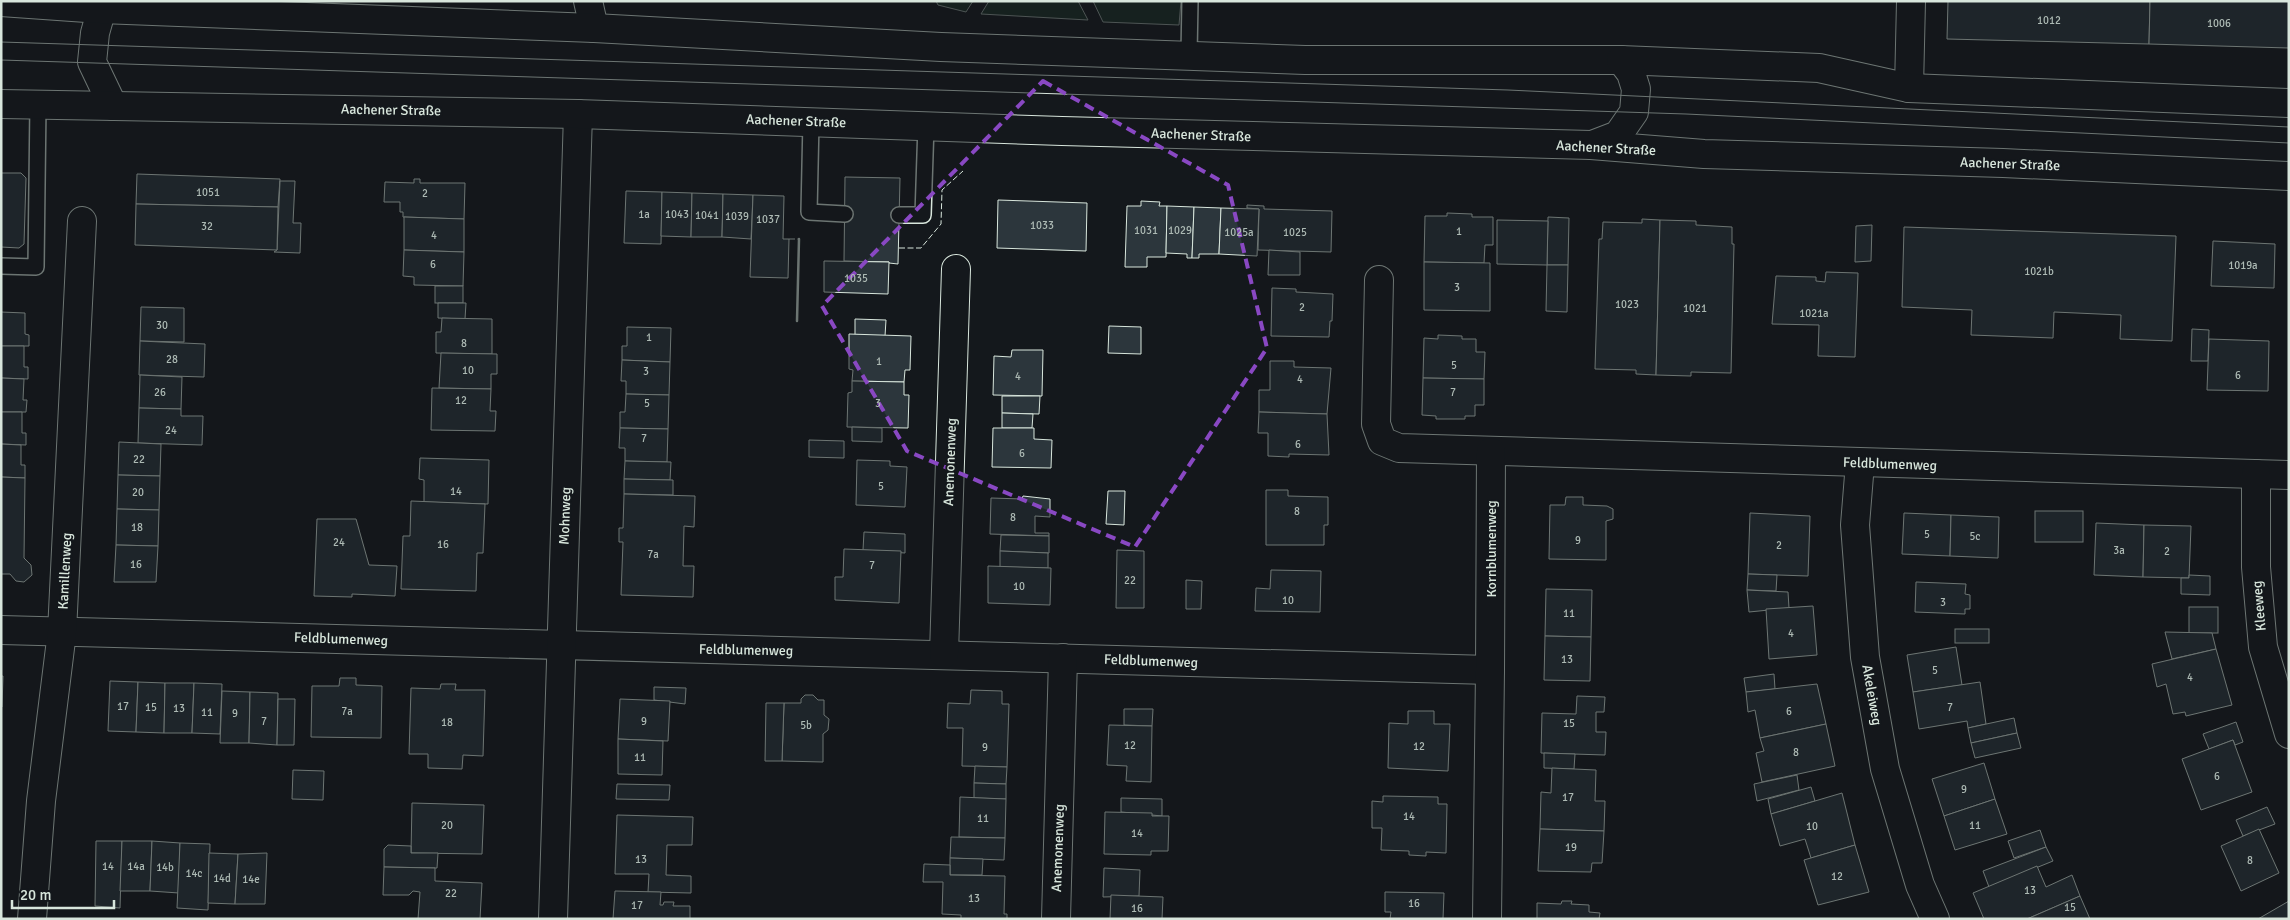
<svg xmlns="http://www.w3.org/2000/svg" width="2290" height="920" viewBox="0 0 2290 920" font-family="Signika,sans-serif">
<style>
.green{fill:#1a2d24;stroke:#939e99}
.building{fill:#2c363c;stroke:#d8e6dc}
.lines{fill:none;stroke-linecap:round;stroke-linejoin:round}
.lane-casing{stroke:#d8e6dc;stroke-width:18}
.street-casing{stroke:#d8e6dc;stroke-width:30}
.primary-casing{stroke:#d8e6dc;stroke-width:30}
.lane{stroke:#14181c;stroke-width:15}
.street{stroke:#14181c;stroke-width:28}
.primary{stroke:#14181c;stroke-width:28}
.tram{stroke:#d8e6dc;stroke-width:1}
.fence{stroke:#d8e6dc;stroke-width:1;stroke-dasharray:6 2.5;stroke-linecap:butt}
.wall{stroke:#d8e6dc;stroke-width:2.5}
.marked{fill:none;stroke:#8948c3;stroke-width:4;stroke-dasharray:10 6;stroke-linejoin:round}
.labels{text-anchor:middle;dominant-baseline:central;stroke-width:4;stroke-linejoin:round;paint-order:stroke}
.number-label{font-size:11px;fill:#adbab4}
.street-label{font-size:14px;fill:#d8e6dc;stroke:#14181c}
</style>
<rect width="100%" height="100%" fill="#14181c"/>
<g class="green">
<polygon points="936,1 973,1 966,12 938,5"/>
<polygon points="989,1 1078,1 1088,20 981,14"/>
<polygon points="1093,1 1181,1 1179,25 1103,22"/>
</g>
<g class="building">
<polygon points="1948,1 2150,1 2149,44 1947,39"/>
<polygon points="2150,1 2289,1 2289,48 2149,44"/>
<polygon points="1,173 21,173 26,178 24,244 19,248 1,247"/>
<polygon points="137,174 280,179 278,207 136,204"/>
<polygon points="845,177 900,178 898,264 889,263 889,262 844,261"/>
<polygon points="414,179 420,179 420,183 465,183 464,219 403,217 403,212 400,212 400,202 384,202 385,182 414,183"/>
<polygon points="280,181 295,181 293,223 301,223 300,253 274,252 277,250"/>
<polygon points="626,191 662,192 661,244 624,243"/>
<polygon points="662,192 692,193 691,237 661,236"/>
<polygon points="692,193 723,194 722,237 691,237"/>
<polygon points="723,194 753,195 751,239 722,237"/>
<polygon points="753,195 784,196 783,239 789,239 788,278 750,277"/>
<polygon points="998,200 1087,203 1086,251 997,248"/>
<polygon points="1141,201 1160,202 1159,206 1167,206 1166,257 1147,257 1147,267 1125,267 1127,206 1141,206"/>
<polygon points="136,204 278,207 277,250 135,245"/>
<polygon points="1247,205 1264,206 1264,209 1332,211 1331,252 1258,250 1259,209 1247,208"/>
<polygon points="1167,206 1194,207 1192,258 1187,258 1187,254 1166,253"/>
<polygon points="1194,207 1221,208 1219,254 1199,254 1199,258 1192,258"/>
<polygon points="1221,208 1259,209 1257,256 1219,254"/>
<polygon points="1447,213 1472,214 1472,217 1493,217 1493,245 1485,245 1484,263 1424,262 1425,216 1447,216"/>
<polygon points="404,217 464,219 464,252 404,250"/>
<polygon points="1548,217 1569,218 1568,265 1547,265"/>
<polygon points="1642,219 1660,220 1656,375 1636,374 1636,370 1595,369 1599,239 1602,239 1603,222 1642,223"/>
<polygon points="1497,220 1548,221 1547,265 1497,264"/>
<polygon points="1660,220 1696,221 1696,225 1732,227 1732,244 1734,244 1731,373 1691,372 1691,376 1656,375"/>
<polygon points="1872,225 1871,261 1855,262 1856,226"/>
<polygon points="1904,227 2176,236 2172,341 2120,339 2121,315 2054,312 2053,338 1971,335 1972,310 1902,307"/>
<polygon points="2213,241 2275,244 2274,288 2211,286"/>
<polygon points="404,250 464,252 463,286 414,285 414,277 403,276"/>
<polygon points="1269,250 1300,252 1300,275 1268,275"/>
<polygon points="824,261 889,262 888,294 824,292"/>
<polygon points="1424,262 1490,263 1490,311 1424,310"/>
<polygon points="1547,265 1568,265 1567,312 1546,311"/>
<polygon points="1826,272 1858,273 1855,357 1818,356 1819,325 1772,324 1776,276 1816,277 1816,281 1825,282"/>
<rect x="435" y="286" width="28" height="17"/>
<polygon points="1272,288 1296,289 1296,292 1333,294 1332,321 1330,321 1329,337 1271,336"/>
<polygon points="438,303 466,303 465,319 438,318"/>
<polygon points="141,307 184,308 184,342 140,341"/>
<polygon points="1,312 25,313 25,334 29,335 29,346 1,346"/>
<polygon points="442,318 492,319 492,354 436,353 436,332 441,332"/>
<polygon points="855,319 886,320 885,336 855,335"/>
<polygon points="1109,326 1141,327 1141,354 1108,353"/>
<polygon points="627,327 671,328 670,362 622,360 622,346 627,346"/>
<polygon points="2192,329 2209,330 2208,361 2191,361"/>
<polygon points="849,334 911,336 910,370 905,370 904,382 852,381 853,370 849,369"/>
<polygon points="1438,335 1462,336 1462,339 1476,339 1476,352 1485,352 1484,379 1423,378 1424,338 1438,339"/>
<polygon points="2209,339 2269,341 2268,391 2207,390"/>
<polygon points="140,341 205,344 204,377 139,375"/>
<polygon points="1,346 24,346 24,367 28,367 28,379 1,378"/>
<polygon points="1012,350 1043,350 1042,396 993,395 994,356 1011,357"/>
<polygon points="441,353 497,354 497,374 491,374 491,389 439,388"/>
<polygon points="622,360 670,362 669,395 626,394 626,381 621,381"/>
<polygon points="1270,361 1294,361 1294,367 1331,368 1327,414 1259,412 1259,390 1270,390"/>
<polygon points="140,375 182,377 181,409 139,408"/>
<polygon points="1,378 24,379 23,400 27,400 26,412 1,412"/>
<polygon points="1423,378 1484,379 1484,405 1475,405 1475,416 1465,416 1465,419 1436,419 1436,416 1422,415"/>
<polygon points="852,381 904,382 904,395 909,395 908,428 847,427 848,393 852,392"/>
<polygon points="432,388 491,389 490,411 496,411 495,431 431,430"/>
<polygon points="626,394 669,395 668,429 620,428 620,412 625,412"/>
<polygon points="1002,396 1040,396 1039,414 1002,413"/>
<polygon points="139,408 181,409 181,416 203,416 202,445 138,443"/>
<polygon points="1,412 22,412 22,433 26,433 26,445 1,444"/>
<polygon points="1259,412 1327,414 1329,455 1289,454 1289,457 1268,456 1268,433 1258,433"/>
<polygon points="1002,413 1033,414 1032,428 1002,428"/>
<polygon points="852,427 882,428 882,442 852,441"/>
<polygon points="620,428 668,429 667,462 625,461 625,448 619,448"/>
<polygon points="993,428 1034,428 1034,439 1052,440 1051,468 992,467"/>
<polygon points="809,440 844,441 844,458 809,457"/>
<polygon points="119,442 161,444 160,476 118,475"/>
<polygon points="1,444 21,445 21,465 25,465 25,478 1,477"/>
<polygon points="420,458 489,460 488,504 424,502 424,480 419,479"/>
<polygon points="857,460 890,461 890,466 907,467 905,507 856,505"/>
<polygon points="625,461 671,462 670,480 624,479"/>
<polygon points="118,475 160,476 159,510 117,509"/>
<polygon points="1,477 25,478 24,558 31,565 32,575 24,582 16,581 10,574 1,574"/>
<polygon points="624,479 673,480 673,495 624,494"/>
<polygon points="1266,490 1288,490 1288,496 1328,497 1328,525 1324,525 1324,545 1266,545"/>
<polygon points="1108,491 1125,491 1124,525 1106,524"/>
<polygon points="624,494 695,496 694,527 684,526 683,566 694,566 693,597 621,595 623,542 619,542 619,528 623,528"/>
<polygon points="1023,496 1050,499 1050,517 1035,516 1035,533 1049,533 1049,536 990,534 991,498 1022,499"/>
<polygon points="1566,497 1583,497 1583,505 1607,506 1613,509 1613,519 1606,521 1606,560 1549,559 1550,505 1565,505"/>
<polygon points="411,501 485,504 483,553 477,553 476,591 401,589 403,536 410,536"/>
<polygon points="117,509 159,510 158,546 116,545"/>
<rect x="2035" y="511" width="48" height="31"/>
<polygon points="1750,513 1810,516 1808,576 1748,574"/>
<polygon points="1904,513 1951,515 1950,556 1902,554"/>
<polygon points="1951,515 1999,517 1998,558 1950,556"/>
<polygon points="317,519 356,519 369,565 397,566 395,596 352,594 352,597 314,596"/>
<polygon points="2096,523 2144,525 2143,577 2094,575"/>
<polygon points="2144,525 2191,526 2189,578 2143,577"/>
<polygon points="864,532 905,534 905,553 863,550"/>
<polygon points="1001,535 1049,536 1049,553 1000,551"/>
<polygon points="116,545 158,546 156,582 114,582"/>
<polygon points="844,549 901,551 899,603 835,600 835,577 843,577"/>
<polygon points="1117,550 1144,551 1144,608 1116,608"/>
<polygon points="1000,551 1048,553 1048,568 1000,567"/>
<polygon points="988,566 1051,568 1050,605 988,603"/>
<polygon points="1271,570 1321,571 1320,612 1255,611 1256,588 1270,589"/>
<polygon points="1748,574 1777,575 1776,591 1747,590"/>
<polygon points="2189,575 2210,576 2210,595 2181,594 2181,578 2189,578"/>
<polygon points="1186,580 1202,581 1201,609 1186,609"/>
<polygon points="1916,582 1966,584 1965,594 1970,595 1970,609 1965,609 1965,614 1915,612"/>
<polygon points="1546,589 1592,590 1591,637 1545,636"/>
<polygon points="1747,590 1788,592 1789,608 1749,612"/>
<polygon points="1813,606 1817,655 1769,659 1766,609"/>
<rect x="2189" y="607" width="29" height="26"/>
<rect x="1955" y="629" width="34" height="14"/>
<polygon points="2165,632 2212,633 2216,649 2172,659"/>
<polygon points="1545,636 1591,637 1590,681 1544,680"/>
<polygon points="1956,647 1962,685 1913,692 1907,655"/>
<polygon points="2216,649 2232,705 2186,716 2185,712 2173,714 2166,684 2157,687 2152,664"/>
<polygon points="1774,674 1775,689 1746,692 1744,678"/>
<polygon points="1,676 3,676 2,707 1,707"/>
<polygon points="340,678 356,678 356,685 382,686 381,738 311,737 312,686 339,686"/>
<polygon points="110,681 138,682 136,732 108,731"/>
<polygon points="138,682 165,683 164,733 136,732"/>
<polygon points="1980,682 1986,724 1968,728 1967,721 1919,729 1913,692"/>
<polygon points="165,683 194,683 192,733 164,733"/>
<polygon points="194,683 222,684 220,734 192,733"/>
<polygon points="441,684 456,684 455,690 485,690 483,756 463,755 462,769 428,768 428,754 409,754 411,688 440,689"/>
<polygon points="1817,684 1826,724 1760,738 1755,710 1748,712 1746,692"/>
<polygon points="654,687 686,688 685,704 654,700"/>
<polygon points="971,690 1002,691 1002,704 1009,704 1007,767 962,766 963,728 947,728 948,703 970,704"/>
<polygon points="222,691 250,692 249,743 220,743"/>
<polygon points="250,692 278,693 277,745 249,743"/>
<polygon points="805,695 813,695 818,700 824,700 824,715 829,719 828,730 823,734 823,762 782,761 784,703 801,703 801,699"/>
<polygon points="1577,696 1605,697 1604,712 1596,712 1596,732 1606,732 1605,755 1541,753 1542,713 1576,714"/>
<polygon points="278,699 295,699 294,745 277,745"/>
<polygon points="620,699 670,701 668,741 618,739"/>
<polygon points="766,703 784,703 782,761 765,761"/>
<polygon points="1124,709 1153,709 1152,726 1124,725"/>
<polygon points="1408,711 1434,711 1434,724 1450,724 1448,771 1388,768 1389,723 1408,724"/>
<polygon points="2014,718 2017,733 1971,743 1968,728"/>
<polygon points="2236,722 2243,742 2235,745 2233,740 2209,749 2203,734"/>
<polygon points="1826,724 1835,766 1762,782 1756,753 1764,751 1760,738"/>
<polygon points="1109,725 1152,726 1151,782 1126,781 1127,766 1107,765"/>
<polygon points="2017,733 2021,748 1975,758 1971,743"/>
<polygon points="618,739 663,741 662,775 618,774"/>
<polygon points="2233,740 2252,792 2201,810 2182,759"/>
<polygon points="1544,753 1575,754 1574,769 1544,768"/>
<polygon points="1984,763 1995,799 1944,816 1932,779"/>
<polygon points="975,766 1007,767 1006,784 974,783"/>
<polygon points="1552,768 1596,770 1595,801 1605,801 1604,831 1540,829 1541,792 1551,793"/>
<polygon points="293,770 324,771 323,800 292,799"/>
<polygon points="1797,775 1799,790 1757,801 1754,784"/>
<polygon points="974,783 1006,784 1006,799 974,798"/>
<polygon points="617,784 670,785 669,800 616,799"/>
<polygon points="1811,787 1815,801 1771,814 1768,799"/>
<polygon points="1842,793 1855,845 1811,858 1805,839 1780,846 1771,814"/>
<polygon points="1383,796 1438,797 1438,804 1447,804 1446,853 1426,852 1426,856 1409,855 1409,851 1381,850 1382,828 1372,828 1372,801 1383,802"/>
<polygon points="960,797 1006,799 1005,838 959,837"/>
<polygon points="1121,798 1162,799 1162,816 1121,812"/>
<polygon points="1995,799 2007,834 1955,850 1944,816"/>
<polygon points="412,803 484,805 482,854 411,853"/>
<polygon points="2267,807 2275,824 2243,836 2236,820"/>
<polygon points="1105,812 1152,813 1152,816 1169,816 1168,851 1151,851 1151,855 1104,854"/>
<polygon points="617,815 693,817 692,845 667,845 666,875 691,876 691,893 648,892 649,874 615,874"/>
<polygon points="1540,829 1604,831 1602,863 1592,863 1591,872 1538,871"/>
<polygon points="2259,829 2279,873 2241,891 2221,846"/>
<polygon points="2040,830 2046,847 2014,858 2008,841"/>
<polygon points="951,837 1005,838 1004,860 950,858"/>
<polygon points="96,841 122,841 120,908 95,906"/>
<polygon points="122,841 152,841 150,891 120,891"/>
<polygon points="152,841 180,843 179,893 150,891"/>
<polygon points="180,843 210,844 208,910 177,908"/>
<polygon points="388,845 411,846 411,853 438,853 437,868 384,867 384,849"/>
<polygon points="1855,845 1869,892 1818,905 1804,860"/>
<polygon points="2046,847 2053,861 1989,887 1983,871"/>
<polygon points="209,853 238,854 235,904 208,903"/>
<polygon points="267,853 265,904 235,904 238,854"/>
<polygon points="950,858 983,859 982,875 950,875"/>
<polygon points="924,864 950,865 950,875 1005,876 1004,914 1007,914 1007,919 961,919 961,915 942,914 943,882 923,882"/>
<polygon points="2037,866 2046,887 2072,875 2080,896 2027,919 1984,919 1973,893"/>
<polygon points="384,867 435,868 435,881 482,883 480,919 418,919 420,892 413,891 409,895 383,895"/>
<polygon points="1104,868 1140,870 1139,896 1103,897"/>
<polygon points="615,891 661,892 660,905 663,905 664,902 674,902 673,906 690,906 690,919 613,919"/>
<polygon points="1385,892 1444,893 1443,919 1390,919 1391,912 1385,912"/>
<polygon points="1111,895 1163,897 1162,919 1110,919"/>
<polygon points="2080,896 2090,919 2027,919"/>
<polygon points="1562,901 1572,901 1571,904 1589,905 1589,912 1600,913 1599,919 1537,919 1537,903 1561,904"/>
<polygon points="2289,901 2289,919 2258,919"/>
</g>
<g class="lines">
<g class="lane-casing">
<g id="lane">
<polyline points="1189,54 1190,1"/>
<polyline points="811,121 809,212 845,214"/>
<polyline points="899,215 923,215 926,125"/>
<polyline points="1,266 36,267 38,104"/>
</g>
</g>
<g class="street-casing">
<g id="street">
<polyline points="104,1 95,33 92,62 113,106"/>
<polyline points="588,1 594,28"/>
<polyline points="1909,88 1911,1"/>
<polyline points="1379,280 1376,424 1382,441 1399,448 2289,475"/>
<polyline points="1860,463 1855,525 1865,657 1885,769 1920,885 1935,919"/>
<polyline points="2256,474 2256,567 2263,647 2289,734"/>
<polyline points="1,630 1490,670"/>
<polyline points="944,654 956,269"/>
<polyline points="32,919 41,801 62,632 82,221"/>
<polyline points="553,919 578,114"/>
<polyline points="1056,919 1063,658"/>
<polyline points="1487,919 1490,670 1491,452"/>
</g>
</g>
<g class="primary-casing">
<g id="primary">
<polyline points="1,2 101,9 594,28 941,47 1305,60 1621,60 1819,68 1909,88 2289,103"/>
<polyline points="1,104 578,114 1062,131 1591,145 1704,154 2003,163 2289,176"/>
<polyline points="1592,145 1618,135 1634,112 1636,89 1631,73 1621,60"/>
</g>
</g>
<use href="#lane" class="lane"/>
<use href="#street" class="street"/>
<use href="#primary" class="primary"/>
<g class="tram">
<polyline points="1,42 1508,90 2289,127"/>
<polyline points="1,60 1686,114 2289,143"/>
</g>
<g class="fence">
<polyline points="789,239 799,239"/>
<polyline points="899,248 921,248 941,224 942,190 963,171"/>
</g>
<polyline class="wall" points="797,321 799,239"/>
</g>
<path d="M0 0H2290V920H0ZM1043,81L1228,185L1267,348L1135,547L907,451L822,306Z" fill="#14181c" fill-opacity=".55" fill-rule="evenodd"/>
<path class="marked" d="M1043,81L1228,185L1267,348L1135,547L907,451L822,306Z"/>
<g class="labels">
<g class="number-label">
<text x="2049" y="20">1012</text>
<text x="2219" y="23">1006</text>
<text x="208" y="192">1051</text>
<text x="425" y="193">2</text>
<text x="644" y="214">1a</text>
<text x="677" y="214">1043</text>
<text x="707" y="215">1041</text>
<text x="737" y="216">1039</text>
<text x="768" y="219">1037</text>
<text x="1042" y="225">1033</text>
<text x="207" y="226">32</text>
<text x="1146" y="230">1031</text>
<text x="1180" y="230">1029</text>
<text x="1459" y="231">1</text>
<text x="1239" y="232">1025a</text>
<text x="1295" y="232">1025</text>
<text x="434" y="235">4</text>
<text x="433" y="264">6</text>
<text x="2243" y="265">1019a</text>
<text x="2039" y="271">1021b</text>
<text x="856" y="278">1035</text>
<text x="1457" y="287">3</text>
<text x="1627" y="304">1023</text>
<text x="1302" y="307">2</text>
<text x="1695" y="308">1021</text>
<text x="1814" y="313">1021a</text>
<text x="162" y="325">30</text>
<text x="649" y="337">1</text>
<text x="464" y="343">8</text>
<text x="172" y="359">28</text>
<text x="879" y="361">1</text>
<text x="1454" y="365">5</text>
<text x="468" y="370">10</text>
<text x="646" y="371">3</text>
<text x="2238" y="375">6</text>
<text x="1018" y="376">4</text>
<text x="1300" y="379">4</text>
<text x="160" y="392">26</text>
<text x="1453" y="392">7</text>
<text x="461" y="400">12</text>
<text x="647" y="403">5</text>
<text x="878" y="403">3</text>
<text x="171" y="430">24</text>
<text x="644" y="438">7</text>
<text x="1298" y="444">6</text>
<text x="1022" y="453">6</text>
<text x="139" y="459">22</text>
<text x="881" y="486">5</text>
<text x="456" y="491">14</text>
<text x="138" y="492">20</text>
<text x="1297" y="511">8</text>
<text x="1013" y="517">8</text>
<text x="137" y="527">18</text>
<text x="1927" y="534">5</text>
<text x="1975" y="536">5c</text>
<text x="1578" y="540">9</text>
<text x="339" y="542">24</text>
<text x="443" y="544">16</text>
<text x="1779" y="545">2</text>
<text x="2119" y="550">3a</text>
<text x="2167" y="551">2</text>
<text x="653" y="554">7a</text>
<text x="136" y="564">16</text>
<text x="872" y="565">7</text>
<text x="1130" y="580">22</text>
<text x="1019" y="586">10</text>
<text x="1288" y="600">10</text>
<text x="1943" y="602">3</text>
<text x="1569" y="613">11</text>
<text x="1791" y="633">4</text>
<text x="1567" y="659">13</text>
<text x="1935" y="670">5</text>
<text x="2190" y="677">4</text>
<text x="123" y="706">17</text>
<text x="151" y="707">15</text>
<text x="1950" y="707">7</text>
<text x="179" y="708">13</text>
<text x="347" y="711">7a</text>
<text x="1789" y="711">6</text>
<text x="207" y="712">11</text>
<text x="235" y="713">9</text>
<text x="264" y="721">7</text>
<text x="644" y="721">9</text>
<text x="447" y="722">18</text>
<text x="1569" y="723">15</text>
<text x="806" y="725">5b</text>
<text x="1130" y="745">12</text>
<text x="1419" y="746">12</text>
<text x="985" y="747">9</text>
<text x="1796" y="752">8</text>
<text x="640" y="757">11</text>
<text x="2217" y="776">6</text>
<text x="1964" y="789">9</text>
<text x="1568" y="797">17</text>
<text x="1409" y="816">14</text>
<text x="983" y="818">11</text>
<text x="447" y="825">20</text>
<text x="1975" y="825">11</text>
<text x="1812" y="826">10</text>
<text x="1137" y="833">14</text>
<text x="1571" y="847">19</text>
<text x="641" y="859">13</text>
<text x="2250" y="860">8</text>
<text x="108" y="866">14</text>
<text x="136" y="866">14a</text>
<text x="165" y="867">14b</text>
<text x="194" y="873">14c</text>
<text x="1837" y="876">12</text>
<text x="222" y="878">14d</text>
<text x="251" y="879">14e</text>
<text x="2030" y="890">13</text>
<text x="451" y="893">22</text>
<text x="974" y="898">13</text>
<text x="1414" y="903">16</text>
<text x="637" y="905">17</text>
<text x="2070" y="907">15</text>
<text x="1137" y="908">16</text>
</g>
<g class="street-label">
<text transform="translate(391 110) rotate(1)">Aachener Straße</text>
<text transform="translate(796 121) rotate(2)">Aachener Straße</text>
<text transform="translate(1201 135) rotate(2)">Aachener Straße</text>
<text transform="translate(1606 148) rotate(3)">Aachener Straße</text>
<text transform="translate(2010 164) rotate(2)">Aachener Straße</text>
<text transform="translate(950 462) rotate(-88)">Anemonenweg</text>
<text transform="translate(1890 464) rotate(2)">Feldblumenweg</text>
<text transform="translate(565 516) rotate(-88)">Mohnweg</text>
<text transform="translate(1491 549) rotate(-90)">Kornblumenweg</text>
<text transform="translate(65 571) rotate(-87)">Kamillenweg</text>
<text transform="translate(2259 606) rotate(-95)">Kleeweg</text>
<text transform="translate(341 639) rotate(2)">Feldblumenweg</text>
<text transform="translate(746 650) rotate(1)">Feldblumenweg</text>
<text transform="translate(1151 661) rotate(2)">Feldblumenweg</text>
<text transform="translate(1872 695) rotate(80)">Akeleiweg</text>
<text transform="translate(1058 848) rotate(-88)">Anemonenweg</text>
</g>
</g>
<rect width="2290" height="920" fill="none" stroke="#d8e6dc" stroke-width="5"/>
<path d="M12 900v8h102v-8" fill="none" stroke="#d8e6dc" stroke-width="2.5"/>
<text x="20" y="900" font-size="15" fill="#d8e6dc" stroke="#14181c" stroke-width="4" paint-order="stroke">20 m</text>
</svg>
